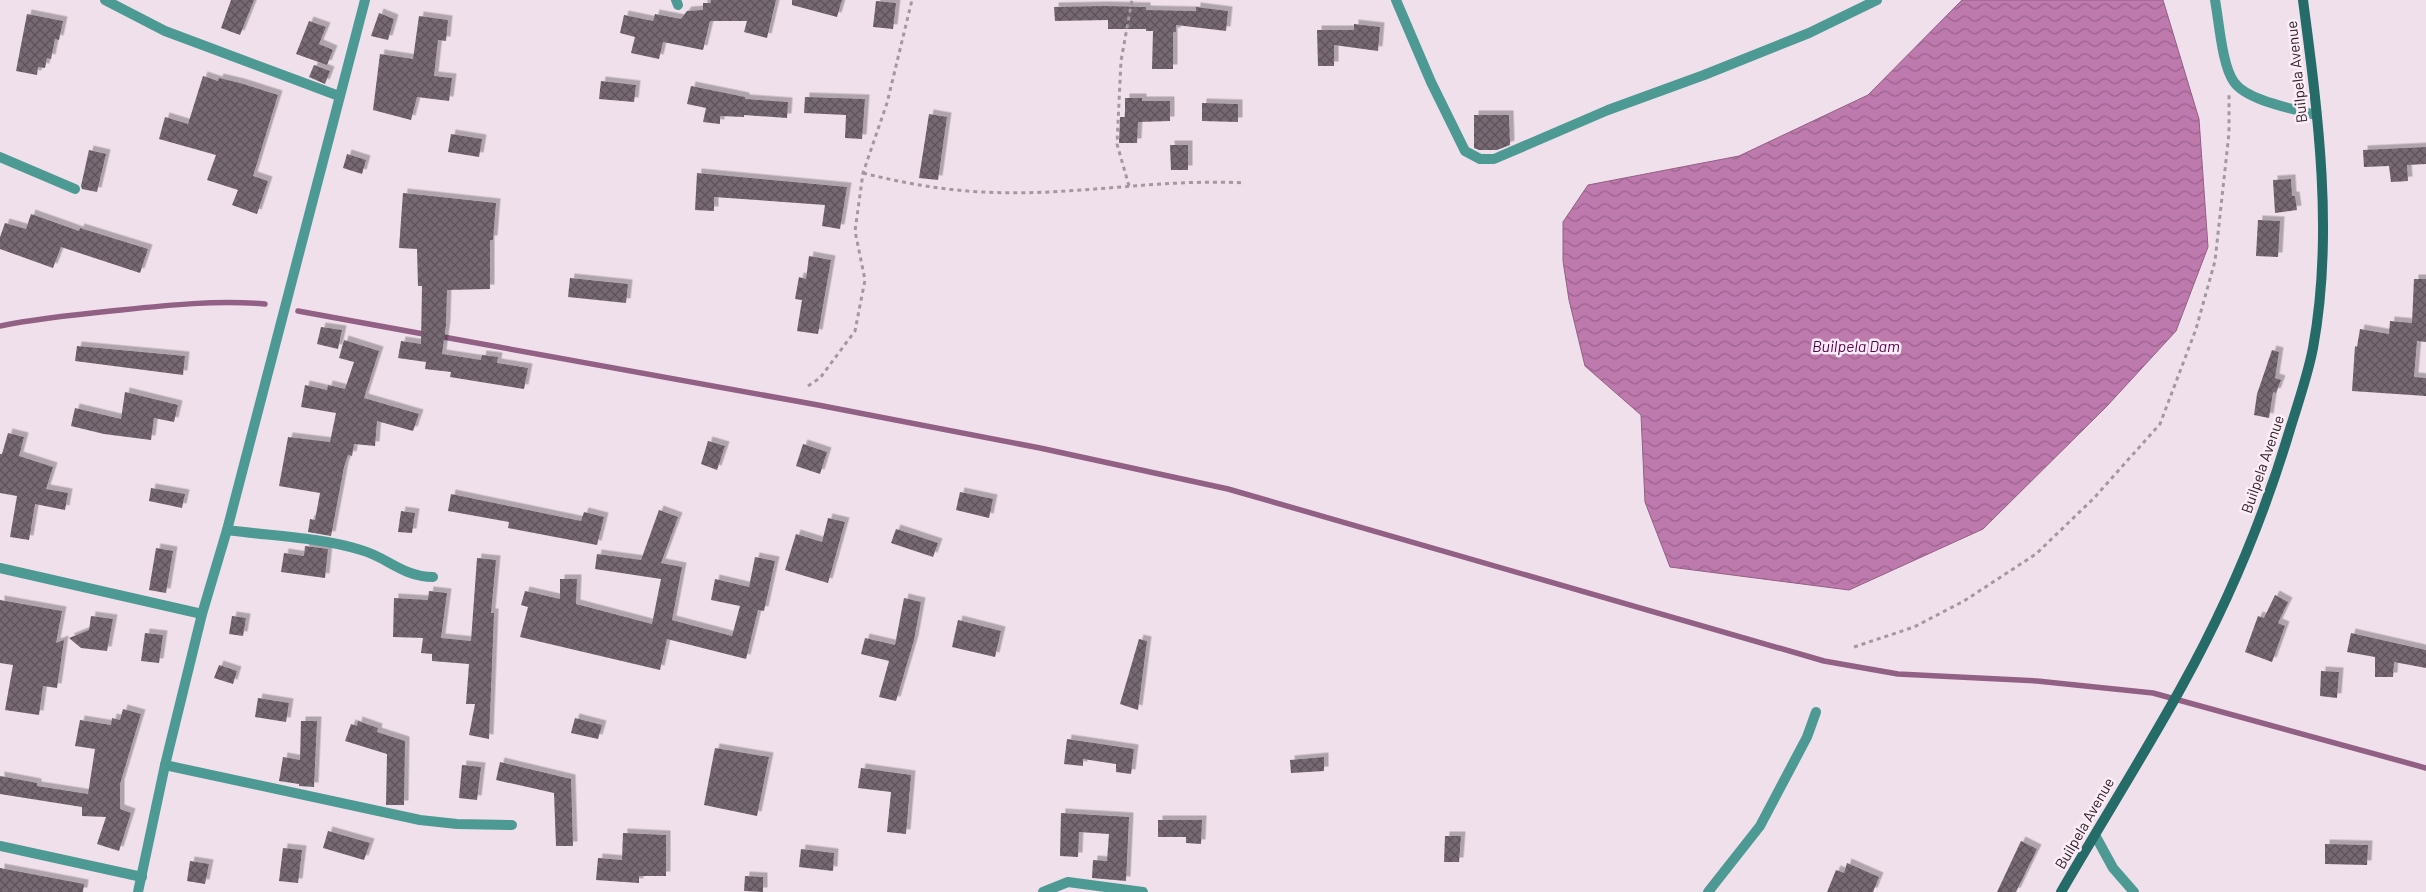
<svg xmlns="http://www.w3.org/2000/svg" width="2426" height="892" viewBox="0 0 2426 892" font-family="Barlow,sans-serif">
<style>
.water{fill:url(#water-waves);stroke:#926085}
.lines{fill:none;stroke-linecap:round;stroke-linejoin:round}
.stream{stroke:#926085;stroke-width:5.5}
.building{fill:url(#building-cross-hatch);filter:url(#shadow)}
.path{stroke:#a498a0;stroke-width:3;stroke-dasharray:4 4;stroke-linecap:butt}
.street{stroke:#4d9994;stroke-width:10}
.secondary{stroke:#256b67;stroke-width:10}
.labels{text-anchor:middle;dominant-baseline:central;stroke-width:5;stroke-linejoin:round;paint-order:stroke}
.street-label{font-size:15px;fill:#2b2529;stroke:#feedf9}
.water-label{font-size:16px;font-style:italic;fill:#59004b;stroke:#feedf9}
</style>
<defs>
<pattern id="water-waves" width="16" height="10" patternUnits="userSpaceOnUse" patternTransform="scale(1.25)"><rect width="16" height="10" fill="#be79ad"/><path d="M0 5q4-4 8 0t8 0" fill="none" stroke="#9b638d"/></pattern>
<pattern id="building-cross-hatch" width="8" height="8" patternUnits="userSpaceOnUse" patternTransform="scale(1.25)"><rect width="8" height="8" fill="#776973"/><path d="M0 0l8 8M0 8l8-8" fill="none" stroke="#5c5259"/></pattern>
<filter id="shadow"><feDropShadow dx="4.5" dy="-4.5" stdDeviation="0" flood-color="#0004"/></filter>
</defs>
<rect width="100%" height="100%" fill="#f0e0eb"/>
<polygon class="water" points="1962,0 2163,0 2199,119 2208,247 2176,331 2107,406 1983,529 1849,590 1670,567 1645,502 1641,415 1585,366 1569,300 1563,261 1563,222 1588,185 1739,156 1868,95"/>
<g class="lines">
<g class="stream">
<polyline points="298,311 429,335"/>
<path d="M0,326C39,318 81,314 121,310C169,305 217,300 265,304"/>
<polyline points="438,336 818,405 1040,448 1228,489 1824,661 1898,674 2037,681 2153,693 2426,768"/>
</g>
</g>
<g class="building">
<polygon points="231,0 254,0 240,35 221,28"/>
<polygon points="711,0 776,0 767,38 744,32 747,21 710,21 703,50 663,42 659,59 631,53 635,37 620,33 624,15 653,21 655,14 681,19 687,11 703,10 703,3 711,3"/>
<polygon points="792,0 842,0 837,17 792,5"/>
<polygon points="876,1 896,3 893,29 873,27"/>
<polygon points="1104,6 1146,7 1146,10 1196,11 1196,7 1228,11 1226,31 1176,25 1176,32 1173,32 1173,69 1152,69 1153,31 1146,31 1146,29 1108,29 1108,20 1055,21 1054,7"/>
<polygon points="379,13 394,19 388,40 371,36"/>
<polygon points="27,14 63,21 59,40 55,39 51,59 47,58 45,68 38,67 37,75 16,71"/>
<polygon points="419,16 448,20 446,41 438,40 434,76 452,78 449,101 417,97 411,120 373,110 380,54 413,59"/>
<polygon points="309,21 326,27 319,44 333,50 327,65 296,54"/>
<polygon points="1354,24 1380,27 1378,51 1334,45 1334,66 1318,66 1317,30 1354,30"/>
<polygon points="314,65 330,71 325,84 309,77"/>
<polygon points="203,76 218,81 219,78 240,83 278,95 253,176 268,181 257,214 232,205 238,190 207,180 216,155 159,139 165,117 188,124"/>
<polygon points="601,81 636,85 634,102 599,99"/>
<polygon points="691,86 745,97 745,99 788,102 787,118 744,115 744,117 720,116 720,124 703,122 706,108 687,104"/>
<polygon points="805,97 865,99 862,139 845,138 846,115 804,113"/>
<polygon points="1125,98 1142,98 1142,101 1170,101 1170,121 1138,122 1137,143 1119,143 1120,117 1125,117"/>
<polygon points="1202,103 1238,104 1238,122 1202,121"/>
<polygon points="929,114 947,117 938,180 919,178"/>
<polygon points="1474,115 1509,115 1510,145 1497,150 1479,150 1474,148"/>
<polygon points="451,134 482,139 479,157 448,152"/>
<polygon points="1170,145 1188,145 1188,170 1171,170"/>
<polygon points="2426,147 2426,164 2407,165 2408,181 2391,182 2389,166 2364,167 2363,150"/>
<polygon points="89,150 106,154 97,192 82,189 81,186"/>
<polygon points="347,154 366,160 362,174 343,168"/>
<polygon points="697,173 847,187 840,229 822,226 825,205 714,197 714,211 695,210"/>
<polygon points="2291,179 2292,196 2295,196 2297,210 2275,213 2273,180"/>
<polygon points="403,193 496,203 493,240 490,240 490,289 447,290 446,325 442,354 481,360 482,355 498,357 497,363 528,368 524,389 450,377 451,372 425,369 426,362 398,358 401,341 421,344 422,286 418,286 417,249 399,248"/>
<polygon points="31,214 79,231 80,228 148,249 140,273 61,247 53,268 0,249 0,237 5,223 26,229"/>
<polygon points="2258,220 2280,221 2278,257 2256,256"/>
<polygon points="809,256 831,260 818,334 797,331 802,300 795,299 799,277 806,279"/>
<polygon points="570,278 628,284 626,303 568,297"/>
<polygon points="2414,279 2426,279 2426,342 2417,341 2414,377 2426,378 2426,396 2352,391 2355,346 2357,347 2360,329 2389,334 2390,321 2412,323"/>
<polygon points="321,327 342,330 338,349 317,344"/>
<polygon points="344,340 379,351 364,398 419,414 413,431 377,421 375,446 354,444 352,456 348,455 344,467 331,536 308,532 310,519 315,520 320,493 279,486 288,437 330,442 336,413 301,407 305,385 327,390 328,385 345,389 354,362 339,358"/>
<polygon points="77,346 185,356 183,375 75,361"/>
<polygon points="2272,350 2279,352 2275,378 2281,380 2276,393 2273,392 2269,418 2254,415 2257,394"/>
<polygon points="125,392 178,405 174,422 154,418 151,440 104,434 71,426 75,408 121,419"/>
<polygon points="8,433 24,437 19,456 53,467 46,489 68,493 65,510 35,504 29,540 10,537 17,496 0,493 0,454 2,454"/>
<polygon points="708,441 725,446 717,470 701,464"/>
<polygon points="803,444 827,452 820,474 796,466"/>
<polygon points="151,488 185,494 182,508 149,501"/>
<polygon points="960,492 993,499 989,518 956,510"/>
<polygon points="451,494 581,521 584,512 604,517 597,545 508,528 509,522 448,511"/>
<polygon points="659,510 678,517 661,563 682,567 672,620 732,636 740,606 711,600 715,579 749,587 755,557 775,561 764,611 758,610 746,659 667,639 660,670 520,637 528,607 521,605 525,591 560,599 560,579 577,579 576,604 652,624 661,579 595,569 597,554 641,560"/>
<polygon points="401,511 415,513 412,533 398,532"/>
<polygon points="828,518 845,522 828,583 785,570 796,534 822,542"/>
<polygon points="896,529 938,543 933,557 891,543"/>
<polygon points="305,546 328,549 325,578 281,572 284,553 304,556"/>
<polygon points="156,548 173,551 166,593 149,590"/>
<polygon points="477,558 496,560 491,613 494,613 489,739 469,735 475,704 466,704 469,664 432,661 432,654 421,653 423,638 393,637 394,598 428,600 429,591 447,593 441,638 471,641"/>
<polygon points="2275,595 2288,602 2278,623 2285,626 2272,662 2245,652 2258,616 2264,618"/>
<polygon points="904,598 921,602 914,640 896,701 879,697 889,661 861,654 865,638 895,645"/>
<polygon points="0,600 62,611 56,643 64,640 57,688 43,686 39,715 5,710 13,665 0,663"/>
<polygon points="91,616 113,619 107,651 81,648 69,638 89,630"/>
<polygon points="232,616 246,618 243,636 229,634"/>
<polygon points="958,620 1001,631 995,657 952,647"/>
<polygon points="145,633 163,635 159,663 141,661"/>
<polygon points="2351,633 2426,650 2426,668 2394,662 2393,677 2375,677 2375,657 2347,652"/>
<polygon points="1139,639 1147,641 1138,710 1120,704"/>
<polygon points="219,665 237,671 233,684 214,678"/>
<polygon points="2321,671 2339,672 2337,698 2320,696"/>
<polygon points="258,698 289,703 286,722 255,717"/>
<polygon points="123,709 141,714 120,784 120,809 131,813 119,851 97,844 106,817 82,816 82,807 0,794 0,776 37,783 37,786 88,794 95,749 75,746 80,720 111,725 112,718 120,720"/>
<polygon points="575,718 602,725 598,739 571,733"/>
<polygon points="301,721 317,721 314,787 299,786 299,784 279,781 283,757 300,760"/>
<polygon points="358,721 378,728 377,732 405,741 404,805 386,805 387,754 345,741 351,724 357,726"/>
<polygon points="1067,739 1134,749 1131,774 1116,772 1116,764 1083,759 1083,766 1064,764"/>
<polygon points="715,748 769,757 757,816 704,805"/>
<polygon points="1324,757 1324,771 1291,773 1290,760"/>
<polygon points="500,762 571,779 573,846 556,846 554,793 496,780"/>
<polygon points="462,765 481,767 477,800 459,798"/>
<polygon points="861,768 911,775 906,834 887,832 891,792 858,788"/>
<polygon points="1061,813 1129,817 1126,881 1092,878 1093,860 1107,861 1109,834 1079,832 1078,857 1060,856"/>
<polygon points="1158,820 1202,820 1201,844 1186,843 1186,837 1158,837"/>
<polygon points="328,831 370,843 364,860 323,848"/>
<polygon points="623,833 666,835 666,876 639,876 639,883 596,880 598,858 622,860"/>
<polygon points="1445,836 1461,836 1459,862 1444,862"/>
<polygon points="2021,841 2037,849 2016,892 1997,892"/>
<polygon points="2325,844 2368,845 2367,865 2325,864"/>
<polygon points="283,848 302,850 298,883 279,881"/>
<polygon points="801,849 834,853 833,871 799,867"/>
<polygon points="190,861 209,864 205,884 187,881"/>
<polygon points="1847,863 1879,877 1873,892 1827,892 1836,870 1844,873"/>
<polygon points="0,868 84,884 83,892 0,892"/>
<polygon points="745,876 763,877 763,892 744,891"/>
</g>
<g class="lines">
<g class="path">
<path d="M863,173C903,183 942,190 983,192C1071,197 1158,178 1245,183"/>
<polyline points="1129,186 1117,144 1121,61 1132,0"/>
<polyline points="808,386 820,378 855,331 865,280 855,231 863,173 887,103 912,0"/>
<polyline points="1854,647 1914,627 1964,601 2036,554 2094,498 2160,424 2196,329 2215,261 2229,133 2229,95"/>
</g>
<g class="street">
<polyline points="105,0 165,31 339,96"/>
<polyline points="676,0 678,5"/>
<polyline points="1396,0 1431,82 1465,151 1480,159 1494,159 1608,110 1704,75 1809,33 1877,0"/>
<path d="M2215,0C2219,21 2222,66 2234,82C2247,101 2295,109 2316,115"/>
<polyline points="0,157 75,189"/>
<path d="M227,530C271,536 319,537 361,550C387,557 403,577 433,577"/>
<polyline points="0,568 202,614"/>
<polyline points="165,765 420,820 457,824 512,825"/>
<polyline points="2095,835 2113,868 2134,892"/>
<polyline points="0,846 142,877"/>
<polyline points="138,892 165,765 202,614 227,530 365,0"/>
<polyline points="1043,892 1068,882 1143,892"/>
<polyline points="1708,892 1760,826 1807,737 1816,712"/>
</g>
<path class="secondary" d="M2061,892C2101,823 2144,755 2182,686C2227,605 2265,514 2291,426C2299,400 2308,374 2313,348C2334,234 2318,114 2303,0"/>
</g>
<g class="labels">
<g class="street-label">
<text transform="translate(2296 72) rotate(-96)">Builpela Avenue</text>
<text transform="translate(2262 464) rotate(-71)">Builpela Avenue</text>
<text transform="translate(2084 823) rotate(-60)">Builpela Avenue</text>
</g>
<g class="water-label">
<text x="1856" y="345">Builpela Dam</text>
</g>
</g>
</svg>
